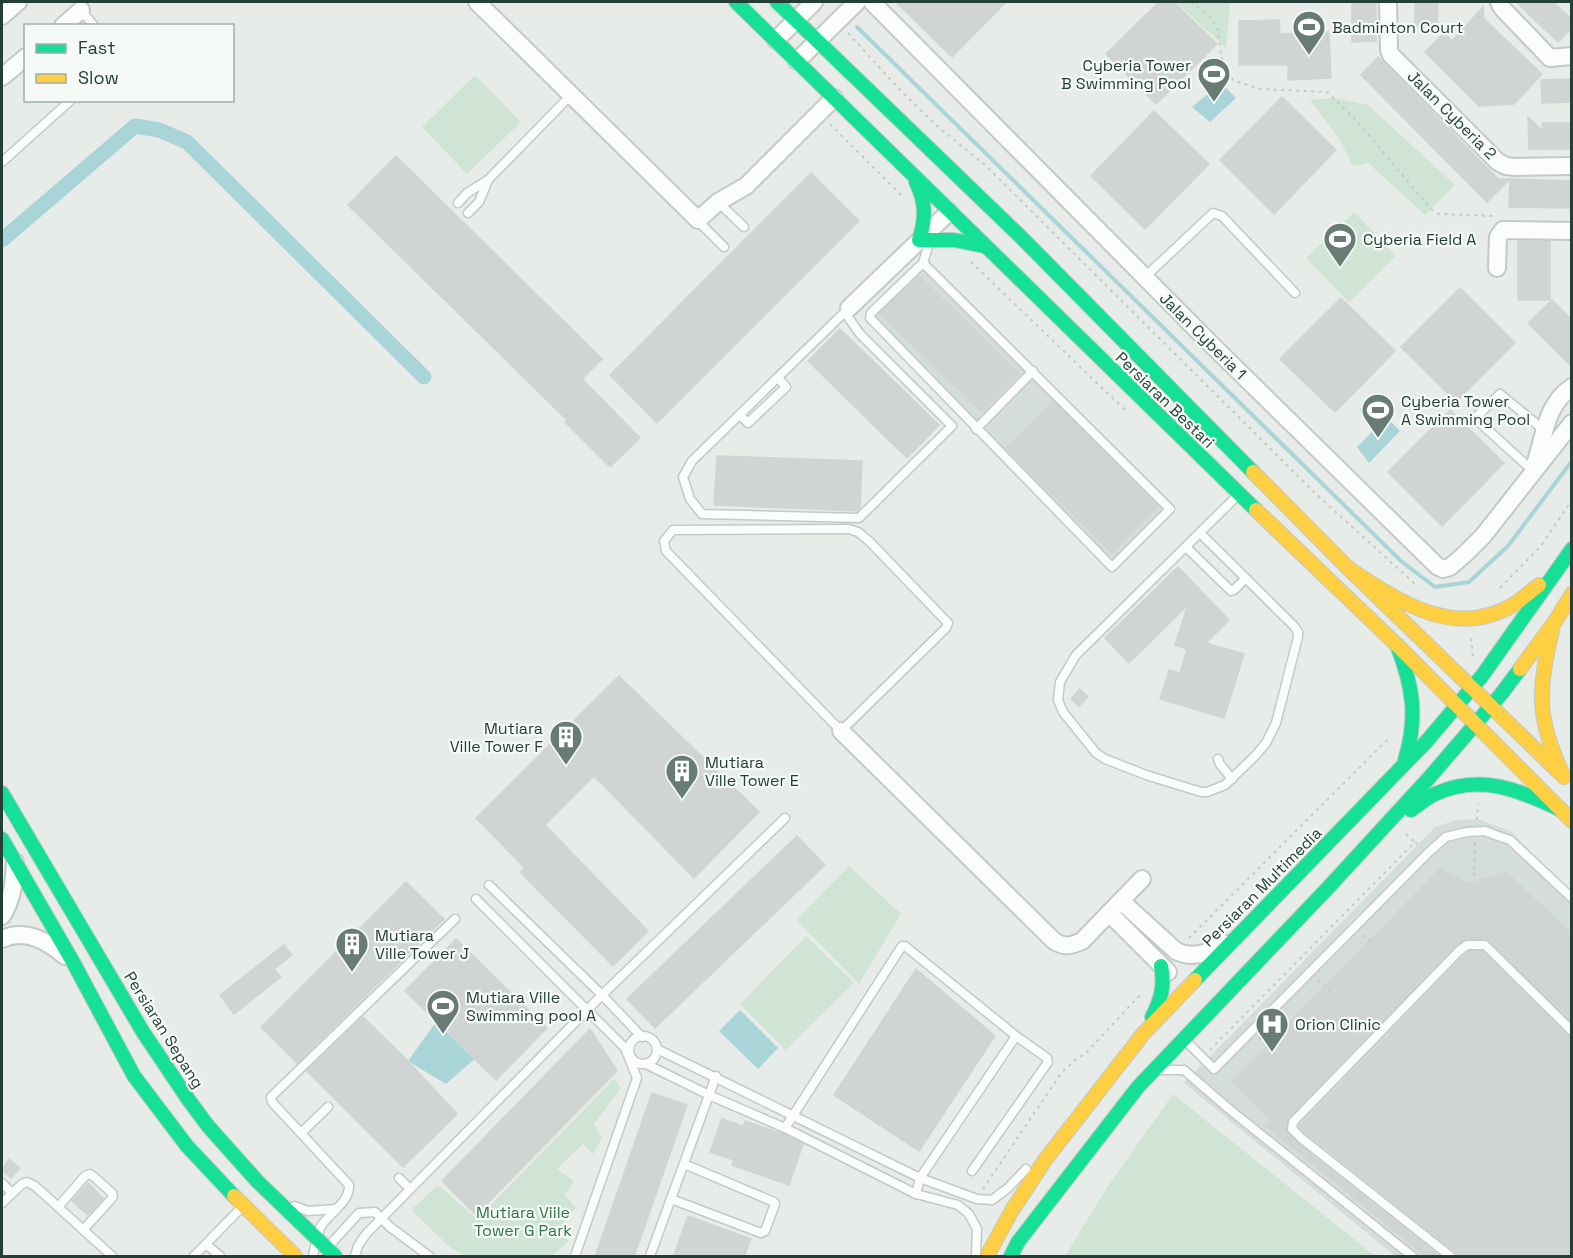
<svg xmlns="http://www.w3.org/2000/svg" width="1573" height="1258" viewBox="0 0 1573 1258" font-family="'Space Grotesk',sans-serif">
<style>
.built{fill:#d5ddd9}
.green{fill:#d0e4d5}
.water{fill:#a9d4d8}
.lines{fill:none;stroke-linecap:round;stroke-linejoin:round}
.stream{stroke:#a9d4d8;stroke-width:4}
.canal{stroke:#a9d4d8;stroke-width:15}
.building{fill:#d0d4d2;stroke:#cfd5d2;stroke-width:1.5}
.lane-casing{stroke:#c4c9c6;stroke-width:11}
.street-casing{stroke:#c4c9c6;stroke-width:20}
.fast-casing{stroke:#c2c9c6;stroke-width:16}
.slow-casing{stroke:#c2c9c6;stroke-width:16}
.path{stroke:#c2cbc7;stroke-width:2;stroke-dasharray:3 4.5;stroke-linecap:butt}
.lane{stroke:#fbfcfc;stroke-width:8}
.street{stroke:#fbfcfc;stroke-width:16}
.fast{stroke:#16e098;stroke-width:14}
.slow{stroke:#ffcf43;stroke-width:14}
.labels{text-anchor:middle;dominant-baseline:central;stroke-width:4.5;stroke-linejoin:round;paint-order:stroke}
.poi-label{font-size:16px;fill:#243f37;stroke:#f5faf7;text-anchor:start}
.street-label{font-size:16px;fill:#243f37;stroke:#f5faf7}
.park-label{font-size:16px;fill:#2f7547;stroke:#f5faf7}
</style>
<rect width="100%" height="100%" fill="#e7ece9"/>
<g class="built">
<polygon points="922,268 1165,509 1112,563 873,316"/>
<polygon points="1478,819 1510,831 1571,891 1571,1256 1395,1256 1184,1083 1435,827 1456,820"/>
</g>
<g class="green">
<polygon points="1176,2 1230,2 1226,48"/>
<polygon points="475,75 521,122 467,174 422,127"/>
<polygon points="1334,98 1368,105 1455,185 1425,215 1368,163 1353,166 1338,137 1310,100"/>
<polygon points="1354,212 1396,256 1349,302 1306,258"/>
<polygon points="849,866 901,914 859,984 796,920"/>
<polygon points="806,936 854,983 786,1050 740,1004"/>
<polygon points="614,1079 621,1088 594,1124 602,1138 593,1154 583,1144 557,1169 574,1181 565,1195 576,1208 556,1231 569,1241 552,1256 465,1256 450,1247 411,1210 438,1185 477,1219"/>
<polygon points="1173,1094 1375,1256 1065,1256 1106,1189"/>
</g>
<g class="water">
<polygon points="1221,83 1236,98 1210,122 1192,107"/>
<polygon points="1370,401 1400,431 1369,463 1357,447 1376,428 1359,409"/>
<polygon points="740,1010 778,1048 758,1069 719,1031"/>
<polygon points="442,1014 478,1056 446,1084 408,1061"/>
</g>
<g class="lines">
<polyline class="stream" points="857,27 1401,561 1435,587 1469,582 1508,546 1572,461"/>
<polyline class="canal" points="2,240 135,126 159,130 187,142 424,377"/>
</g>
<g class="building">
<polygon points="896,2 1006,2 952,57"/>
<polygon points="1159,2 1174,2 1217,44 1156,104 1106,54"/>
<polygon points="1352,2 1376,2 1376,41 1352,42"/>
<polygon points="1415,2 1438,2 1437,26 1415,26"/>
<polygon points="1516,2 1553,2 1572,19 1572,28 1558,42"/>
<polygon points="1483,7 1484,19 1542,74 1514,104 1479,106 1425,52 1444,33 1452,41"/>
<polygon points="1279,20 1280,34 1329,32 1331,78 1288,80 1288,65 1239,65 1239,21"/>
<polygon points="1378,57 1498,179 1510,179 1487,202 1361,75"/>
<polygon points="1572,79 1572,102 1542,103 1541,80"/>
<polygon points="1282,97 1336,150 1274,214 1220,160"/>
<polygon points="1154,111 1209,164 1145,229 1091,176"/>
<polygon points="1528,117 1543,131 1542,123 1572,123 1572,149 1529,149"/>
<polygon points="396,156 602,359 582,379 640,438 610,467 565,422 567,420 348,205"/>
<polygon points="811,173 859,221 657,423 610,375"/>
<polygon points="1510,179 1572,181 1572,208 1509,207"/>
<rect x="1518" y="241" width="32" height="59"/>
<polygon points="919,276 1019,374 981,412 880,313"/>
<polygon points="1460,288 1515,343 1456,402 1401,347"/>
<polygon points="1341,298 1395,351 1335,412 1280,359"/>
<polygon points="1552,300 1572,320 1572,367 1528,323"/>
<polygon points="840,329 939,425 907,458 808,361"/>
<polygon points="1053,401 1158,506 1112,553 1006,448"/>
<polygon points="1450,410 1504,463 1442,526 1388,472"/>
<polygon points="717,456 862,461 860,508 857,511 714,505"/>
<polygon points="1178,567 1229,620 1206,643 1244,654 1224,718 1160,699 1169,670 1180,673 1187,649 1175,645 1188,605 1129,663 1105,638"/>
<polygon points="619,676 759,812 694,878 594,776 545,825 648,931 613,966 520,872 525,868 476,818"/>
<polygon points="1080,689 1088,697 1079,706 1071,699"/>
<polygon points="797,836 825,865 655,1028 627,999"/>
<polygon points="1440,869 1469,884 1506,872 1572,935 1572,1022 1489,940 1485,939 1464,940 1454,947 1288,1118 1286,1128 1287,1133 1297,1143 1440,1257 1427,1257 1265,1125 1271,1120 1232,1081"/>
<polygon points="406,882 444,919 297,1063 261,1027"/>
<polygon points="456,939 547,1028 496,1080 405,991"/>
<polygon points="284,945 292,955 274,969 281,977 234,1014 220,995"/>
<polygon points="1469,951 1482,951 1568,1036 1572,1037 1572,1257 1456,1257 1454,1251 1299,1127"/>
<polygon points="916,969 995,1036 919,1151 834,1095"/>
<polygon points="363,1017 408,1061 457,1114 403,1167 307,1071"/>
<polygon points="590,1029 617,1071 476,1215 442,1181"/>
<polygon points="652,1093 687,1105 634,1257 595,1257"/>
<polygon points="722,1119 743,1126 745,1121 783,1134 803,1144 789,1185 732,1165 734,1160 710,1152"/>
<polygon points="9,1159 20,1168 11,1178 2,1170"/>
<polygon points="88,1183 103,1198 88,1215 72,1201"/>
<polygon points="688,1216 751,1239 744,1257 673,1257"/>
</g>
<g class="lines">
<g class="lane-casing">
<g id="lane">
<polyline points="81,10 94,26"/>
<polyline points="2,162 71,100"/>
<polyline points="718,202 744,227"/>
<polyline points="458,203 467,193 488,180 571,95"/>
<polyline points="468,213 479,202 488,180"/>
<polyline points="697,220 724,247"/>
<polyline points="923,263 1170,509 1112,567 870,318 871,313 923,263 930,240"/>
<polyline points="1145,277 1213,213 1222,216 1295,293"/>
<polygon points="849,308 848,317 860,334 952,426 859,518 702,514 690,499 683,477 692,461"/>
<polyline points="740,415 748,423 786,387 778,378"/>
<polyline points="976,429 1033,371"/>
<polyline points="1533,471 1478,421 1477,416 1500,394 1545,431"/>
<polygon points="849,529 858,532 869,541 948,623 946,628 841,731 666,551 664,541 673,530"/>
<polyline points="1200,533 1294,626 1298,632 1298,637 1276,723 1266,743 1256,755 1225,785 1207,792 1201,792 1146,775 1105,759 1096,753 1063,712 1058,700 1060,682 1076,655 1238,495"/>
<polyline points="1186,547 1231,591 1234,590 1246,578"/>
<polyline points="1218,759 1220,764 1232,779"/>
<polyline points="476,899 627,1050"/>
<circle cx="643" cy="1050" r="14"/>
<polyline points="642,1037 602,995 785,818"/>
<polyline points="1185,1040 1214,1069 1428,853 1446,837 1467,832 1485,831 1498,836 1510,840 1572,898"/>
<polyline points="657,1049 920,1178 977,1199 992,1200 1008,1188 1026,1169"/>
<polyline points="646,1064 709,1095 785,1128 916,1194 958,1205 969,1214 977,1229 976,1256"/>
<polyline points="1161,1070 1184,1070 1229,1109 1412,1256"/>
<polyline points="785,1128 902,946 905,946 1016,1036 920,1178 916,1194"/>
<polyline points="301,1133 328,1107"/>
<polyline points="972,1171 1048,1062 1047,1058 1016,1036"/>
<polyline points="399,1178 410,1189"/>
<polyline points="2,1183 11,1192"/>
<polyline points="671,1199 761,1233 765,1231 775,1204 774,1202 684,1164"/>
<polyline points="2,1203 22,1184 27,1182 35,1186 112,1256"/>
<polyline points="294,1206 308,1211 336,1209"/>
<polyline points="58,1207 85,1176 90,1174 93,1176 112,1193 113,1197 84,1229"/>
<polyline points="207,1245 220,1256"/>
<polyline points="327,1248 359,1213 375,1212 390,1227 429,1256"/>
<polyline points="194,1256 242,1207"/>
<path d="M313,1256C315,1247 317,1237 320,1228C328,1213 350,1203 349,1185L272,1102L271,1097L455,919"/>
<polyline points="355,1256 358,1246 366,1234 602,995 489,885"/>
<polyline points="575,1256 637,1078 625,1048"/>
<polyline points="650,1256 716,1076"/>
<polyline points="1450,1256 1301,1138 1292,1129 1293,1122 1459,951 1467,945 1485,945 1572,1031"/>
</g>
</g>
<g class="street-casing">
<g id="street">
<polyline points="477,2 698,220 718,202 746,186 834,98"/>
<polyline points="872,2 1215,348 1437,566 1443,569 1450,567 1464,555 1483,536 1572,423"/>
<polyline points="1388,2 1389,50 1391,55 1498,162 1506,166 1514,167 1572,166"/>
<polyline points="1499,2 1502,8 1550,58 1572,56"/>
<polyline points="2,16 18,2"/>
<polyline points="63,26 81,10"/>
<polyline points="776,40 814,2"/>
<polyline points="797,61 857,2"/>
<polyline points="2,77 26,57"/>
<polyline points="1497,268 1498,237 1503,230 1572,231"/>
<polyline points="849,308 949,212"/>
<path d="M1536,461C1545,434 1546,404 1572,387"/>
<path d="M841,731L1053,940C1064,948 1071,946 1082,941L1142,879"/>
<path d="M1121,901L1176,951C1192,959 1208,954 1223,943"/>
<polyline points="1109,913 1168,972"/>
<path d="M2,916C13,899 14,881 15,862"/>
<path d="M2,939C25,928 47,941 65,956"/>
</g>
</g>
<g class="fast-casing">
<g id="fast">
<polyline points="736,2 1256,510"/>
<polyline points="777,2 1022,238 1253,472"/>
<path d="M916,182C926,202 926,219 919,240H954L984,246"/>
<path d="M1397,645C1413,687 1418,717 1405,760"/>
<polyline points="2,793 143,1032 188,1099 208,1126 257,1181 335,1256"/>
<path d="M1411,810C1419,805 1426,798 1435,794C1480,773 1519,790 1561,810"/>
<polyline points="2,839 73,962 134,1076 187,1146 234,1196"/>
<polyline points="1195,980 1426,742 1482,676 1572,549"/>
<path d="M1152,1017C1161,1000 1165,985 1161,966"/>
<polyline points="1011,1256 1018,1242 1138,1087 1326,890 1429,778 1502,693 1520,669"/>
</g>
</g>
<g class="slow-casing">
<g id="slow">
<polyline points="1253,472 1348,568 1560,773"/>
<polyline points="1256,510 1397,645 1572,821"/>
<path d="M1348,568C1398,601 1454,640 1513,605C1522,599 1531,591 1539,585"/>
<path d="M1552,631C1537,691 1537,721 1564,777"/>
<polyline points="1520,669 1556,620 1572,594"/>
<polyline points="234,1196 295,1256"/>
<polyline points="987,1256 1011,1212 1045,1160 1143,1034 1195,980"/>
</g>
</g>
<g class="path">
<polyline points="1191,2 1211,17 1218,30 1221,56 1233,80 1259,89 1327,92 1357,121 1431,209 1438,214 1495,216"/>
<polyline points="848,33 902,92 938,127 984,164 1316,494 1416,585"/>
<polyline points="830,124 902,196"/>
<polyline points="971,262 1125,410"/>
<polyline points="1500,588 1540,547 1572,500"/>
<polyline points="1471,638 1473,657"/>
<polyline points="1477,820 1478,804"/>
<polyline points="1406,834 1415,842"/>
<polyline points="1474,876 1475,843"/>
<polyline points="1363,935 1373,944"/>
<polyline points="1189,938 1390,737"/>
<polyline points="1318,980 1331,993"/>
<polyline points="1259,1037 1270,1048"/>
<polyline points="1210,1050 1415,842 1421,847"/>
<polyline points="983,1189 1062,1072 1075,1060 1086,1053 1141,994"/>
</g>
<use href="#lane" class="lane"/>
<use href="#street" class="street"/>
<use href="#fast" class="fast"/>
<use href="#slow" class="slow"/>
</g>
<defs>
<g id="stadium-pin" transform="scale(1.725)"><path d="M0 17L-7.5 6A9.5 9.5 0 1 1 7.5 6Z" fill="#687c75" stroke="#f5faf7"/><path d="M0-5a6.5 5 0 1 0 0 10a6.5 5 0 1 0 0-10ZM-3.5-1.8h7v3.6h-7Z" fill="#fff"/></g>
<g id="building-pin" transform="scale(1.725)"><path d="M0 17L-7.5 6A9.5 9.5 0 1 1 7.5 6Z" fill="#687c75" stroke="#f5faf7"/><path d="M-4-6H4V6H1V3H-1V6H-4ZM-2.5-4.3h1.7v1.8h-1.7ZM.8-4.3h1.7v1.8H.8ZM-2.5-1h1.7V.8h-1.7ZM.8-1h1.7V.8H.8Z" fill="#fff"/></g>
<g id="hospital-pin" transform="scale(1.725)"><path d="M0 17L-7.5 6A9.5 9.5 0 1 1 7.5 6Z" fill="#687c75" stroke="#f5faf7"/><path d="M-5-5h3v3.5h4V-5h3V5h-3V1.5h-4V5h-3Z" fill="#fff"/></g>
</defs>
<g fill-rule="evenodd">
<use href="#stadium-pin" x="1309" y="27"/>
<use href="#stadium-pin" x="1214" y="74"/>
<use href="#stadium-pin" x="1340" y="239"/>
<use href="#stadium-pin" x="1378" y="410"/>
<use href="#building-pin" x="566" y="737"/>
<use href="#building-pin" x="682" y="771"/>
<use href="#building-pin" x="352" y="944"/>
<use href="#stadium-pin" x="443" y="1006"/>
<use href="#hospital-pin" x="1272" y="1024"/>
</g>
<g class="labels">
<g class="poi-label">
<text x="1332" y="27">Badminton Court</text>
<text x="1191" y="65" text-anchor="end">Cyberia Tower<tspan x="1191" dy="18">B Swimming Pool</tspan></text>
<text x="1363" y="239">Cyberia Field A</text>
<text x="1401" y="401">Cyberia Tower<tspan x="1401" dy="18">A Swimming Pool</tspan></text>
<text x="543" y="728" text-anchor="end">Mutiara<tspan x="543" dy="18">Ville Tower F</tspan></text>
<text x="705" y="762">Mutiara<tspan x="705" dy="18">Ville Tower E</tspan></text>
<text x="375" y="935">Mutiara<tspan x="375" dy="18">Ville Tower J</tspan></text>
<text x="466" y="997">Mutiara Ville<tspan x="466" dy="18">Swimming pool A</tspan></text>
<text x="1295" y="1024">Orion Clinic</text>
</g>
<g class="street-label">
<text transform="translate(1452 115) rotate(45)">Jalan Cyberia 2</text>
<text transform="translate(1203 336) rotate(45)">Jalan Cyberia 1</text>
<text transform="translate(1165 400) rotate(44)">Persiaran Bestari</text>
<text transform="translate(1262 887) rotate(-45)">Persiaran Multimedia</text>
<text transform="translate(164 1030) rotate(58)">Persiaran Sepang</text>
</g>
<g class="park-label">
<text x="523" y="1212">Mutiara Viile<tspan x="523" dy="18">Tower G Park</tspan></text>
</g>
</g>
<rect width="1573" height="1258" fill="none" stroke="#243f37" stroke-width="6"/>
<rect x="24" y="24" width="210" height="78" fill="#f5faf7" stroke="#a1afaa" stroke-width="1.5"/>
<rect x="36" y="44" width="30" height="9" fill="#16e098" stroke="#a1afaa" stroke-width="1.5"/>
<text x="78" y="54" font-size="18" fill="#243f37">Fast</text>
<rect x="36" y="74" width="30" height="9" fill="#ffcf43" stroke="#a1afaa" stroke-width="1.5"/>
<text x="78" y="84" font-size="18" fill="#243f37">Slow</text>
</svg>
